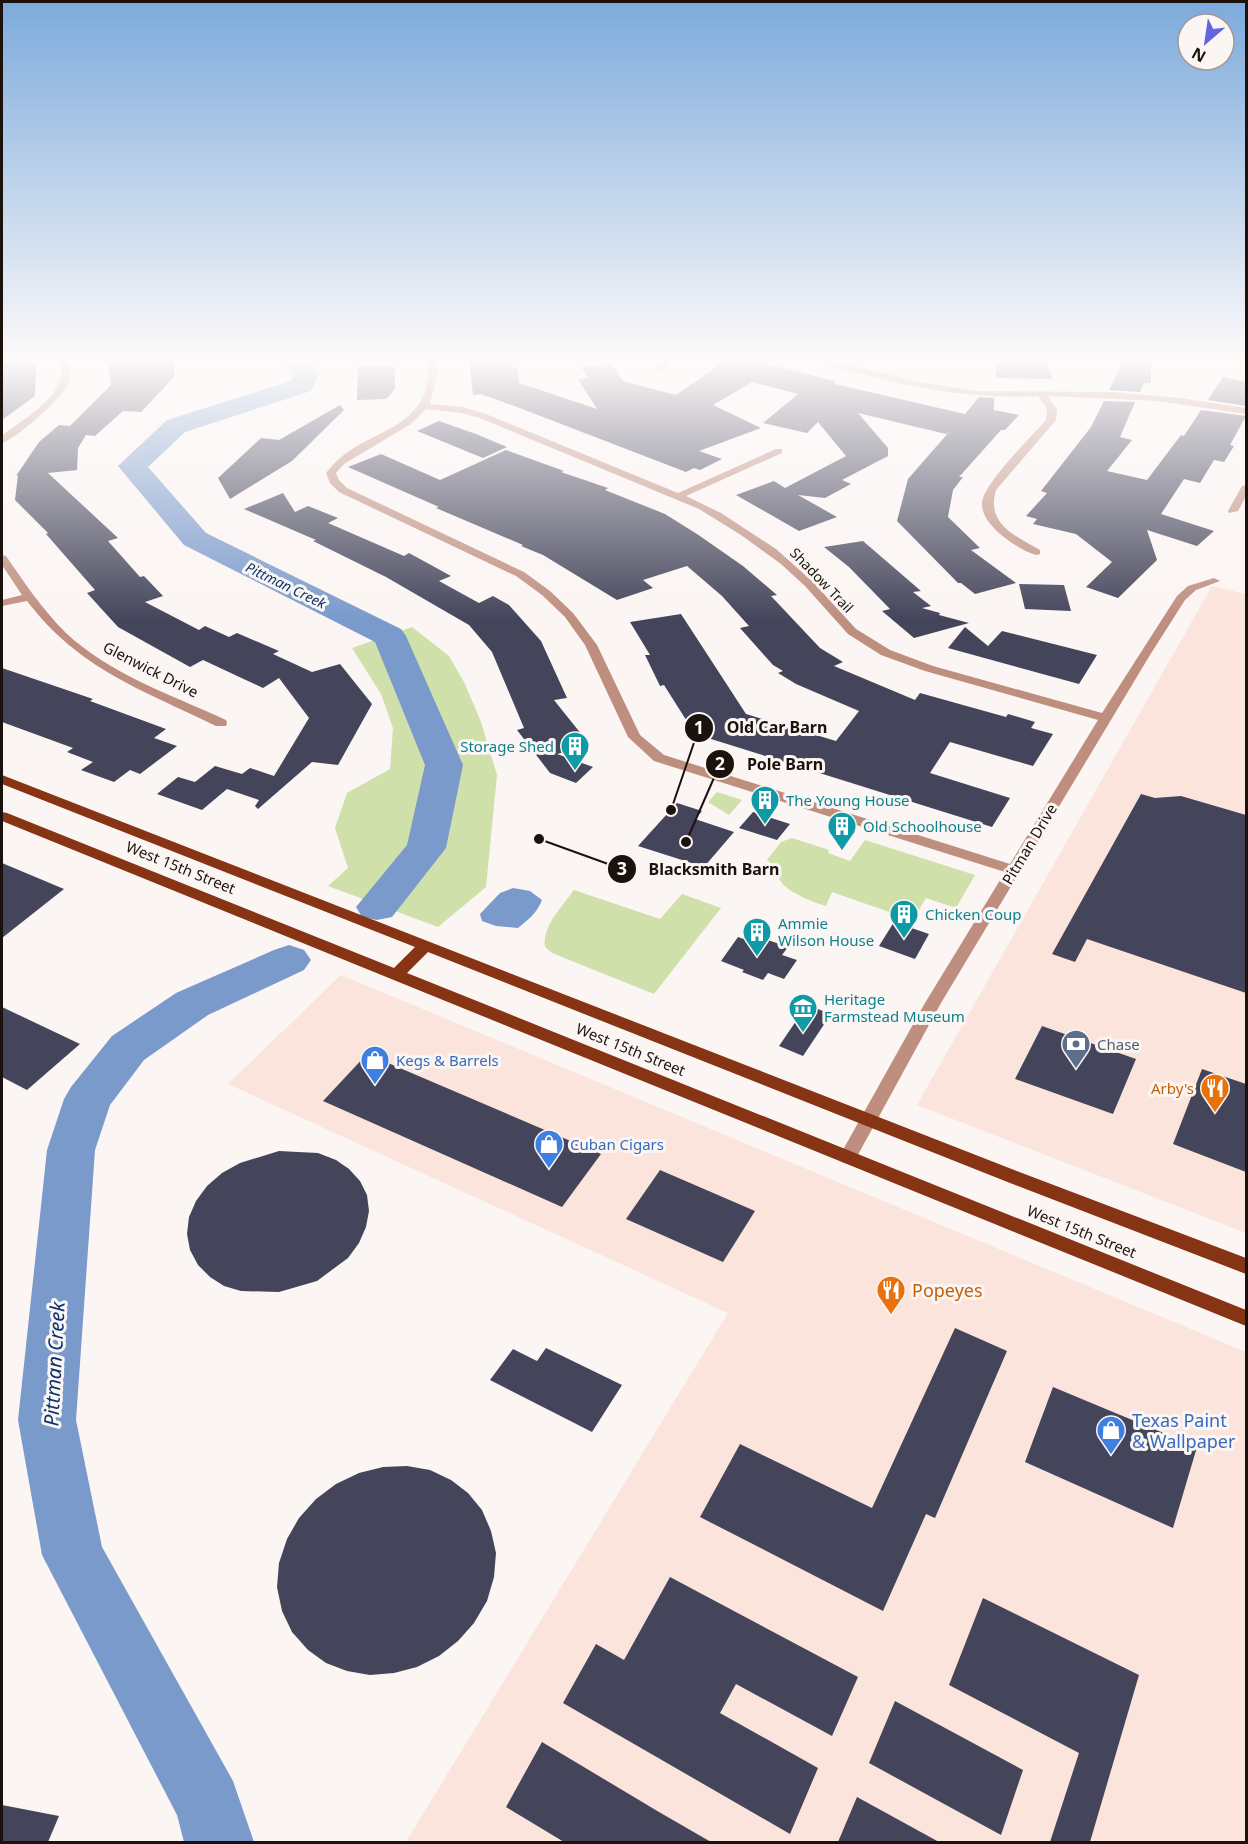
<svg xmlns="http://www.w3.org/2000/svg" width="1248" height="1844" viewBox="0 0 1248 1844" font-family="'Noto Sans',sans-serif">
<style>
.built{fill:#fbe4db}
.green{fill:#d0e0ab}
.water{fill:#7a9acb}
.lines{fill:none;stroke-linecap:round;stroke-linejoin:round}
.river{fill:#7a9acb;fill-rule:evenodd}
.building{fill:#44455b}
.minor{fill:#be8e7e;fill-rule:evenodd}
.major{fill:#863414;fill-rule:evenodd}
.labels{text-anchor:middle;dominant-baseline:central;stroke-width:6;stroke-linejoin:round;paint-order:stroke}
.far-street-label{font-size:14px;fill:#1b120e;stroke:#fbf5f3}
.far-water-label{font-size:14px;font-style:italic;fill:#0a336e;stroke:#fbf5f3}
.street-label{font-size:15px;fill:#1b120e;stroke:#fbf5f3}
.culture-label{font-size:15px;fill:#0d838f;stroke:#fbf5f3;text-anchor:start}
.service-label{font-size:15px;fill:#4e5e75;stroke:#fbf5f3;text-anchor:start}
.shop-label{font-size:15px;fill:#366cbe;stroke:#fbf5f3;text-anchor:start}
.food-label{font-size:15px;fill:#c56008;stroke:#fbf5f3;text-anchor:end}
.near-food-label{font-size:18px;fill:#c56008;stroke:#fbf5f3;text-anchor:start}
.near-shop-label{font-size:18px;fill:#366cbe;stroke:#fbf5f3;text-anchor:start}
.near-water-label{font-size:20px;font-style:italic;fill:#0a336e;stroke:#fbf5f3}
.leader{fill:none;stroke:#1b120e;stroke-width:2}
.callout-dot{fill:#1b120e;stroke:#fbf5f3;stroke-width:2}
.mark-label{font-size:18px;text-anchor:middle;font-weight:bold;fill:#fff}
.callout-label{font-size:16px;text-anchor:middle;font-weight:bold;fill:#1b120e;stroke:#fbf5f3;stroke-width:6;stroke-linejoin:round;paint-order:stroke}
</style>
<rect width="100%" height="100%" fill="#fbf5f3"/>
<g class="built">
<polygon points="1212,586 1246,594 1246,1233 917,1105"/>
<polygon points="341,975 1246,1352 1246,1842 406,1842 728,1313 228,1084"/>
</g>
<g class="green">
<polygon points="412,627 449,656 465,684 481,722 497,775 486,887 438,927 328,886 348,868 335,828 347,793 390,769 393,728 381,694 352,648"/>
<polygon points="717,792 742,800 729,815 708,802"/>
<path d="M792,838L829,850L828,853L850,861L865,840L975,875L956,908L926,898L918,911L901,905L895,914L832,892L826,906C813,902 786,892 780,880C775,872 775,866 767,860L781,842Z"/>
<path d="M574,890L660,919L682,894L721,908L654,994L552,953L545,947C542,926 562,907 574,890Z"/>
</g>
<path class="water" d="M513,888L530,891L542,900C537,913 528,920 518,928L496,926L482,921L480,914L500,893Z"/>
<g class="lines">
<g class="river">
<polygon points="284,361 309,361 319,374 311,391 185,432 148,467 206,533 401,629 406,636 463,765 446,848 392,917 377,920 362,917 356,907 407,845 425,765 375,642 184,545 118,466 167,420 291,381 293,374"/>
<polygon points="289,945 304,950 311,960 304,970 208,1015 144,1060 110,1105 95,1150 76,1420 102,1547 233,1781 254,1842 184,1842 177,1815 42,1555 18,1420 47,1150 64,1099 71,1087 112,1036 176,993 274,950"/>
</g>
</g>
<g class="building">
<polygon points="2,361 36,361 35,396 2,420"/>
<polygon points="108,361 174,361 174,377 141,412 123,411 95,436 86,435 78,448 77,470 48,473 118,538 108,541 140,577 144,576 163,596 145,602 199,630 205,626 229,637 237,633 279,651 273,654 312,672 340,664 372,704 338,765 312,762 258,809 255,806 259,800 227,789 202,810 157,794 178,777 195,782 215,766 242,774 250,768 274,776 309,718 279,678 263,688 203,660 190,667 118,627 87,593 95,590 46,534 48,533 15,500 18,475 16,476 39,442 59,425 70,426 111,385"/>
<polygon points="469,361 511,361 513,368 517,368 519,383 597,409 578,379 588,378 581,367 612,364 623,381 676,395 725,361 756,361 835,381 835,384 965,414 979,397 994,398 994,410 1019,415 1005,430 1001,430 959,477 963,477 953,490 948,517 980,548 971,550 1016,583 975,594 961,583 958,583 897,521 908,479 949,432 946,434 858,413 888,448 888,456 842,480 851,484 825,498 798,495 837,517 799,531 736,495 774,481 785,488 846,456 818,422 807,433 763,423 798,394 752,382 713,405 761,428 699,451 722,459 700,470 694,468 686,472 517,407 481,394 473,395"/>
<polygon points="996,361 1046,361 1052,379 996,378"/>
<polygon points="1123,361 1151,364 1151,383 1144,383 1140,392 1109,390"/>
<polygon points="395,366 395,389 386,399 357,400 358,367"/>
<polygon points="1223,377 1246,382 1246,406 1208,400"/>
<polygon points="1104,401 1135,402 1120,437 1132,440 1107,471 1147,480 1181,435 1184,436 1201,410 1246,416 1230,445 1234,446 1224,462 1214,460 1200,483 1184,479 1161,514 1214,531 1197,546 1147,530 1157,560 1118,598 1086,587 1112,562 1076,534 1033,524 1037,519 1026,516 1047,493 1041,491 1091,427"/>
<polygon points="340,405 344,410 292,461 230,499 218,478 261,438 279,440"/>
<polygon points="439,421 476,434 507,447 483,458 417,431"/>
<polygon points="506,450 564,471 561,472 608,488 605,490 665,514 697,534 743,566 777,595 771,596 820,648 843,662 834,666 915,700 920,693 1006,717 1008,714 1035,722 1031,728 1053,734 1033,766 950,742 930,773 1010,798 992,827 695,734 664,685 660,686 645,655 650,655 630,622 681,614 746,714 836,741 859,711 796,684 778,673 783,671 773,665 740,628 749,626 722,596 687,566 643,580 653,588 617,600 543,555 521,546 523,545 436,508 439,507 348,467 381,454 440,480"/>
<polygon points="283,493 295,512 308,506 338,518 328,523 404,556 409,553 451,576 439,581 479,603 493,596 509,605 541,641 567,698 554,700 590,745 557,754 593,767 576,783 550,773 517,730 524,728 492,652 469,625 386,577 313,541 316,540 244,509"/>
<polygon points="863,541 921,591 913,592 931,606 922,608 940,613 939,615 969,623 914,638 882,611 890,609 849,567 824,547"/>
<polygon points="1019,584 1064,585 1071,611 1025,609"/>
<polygon points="965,627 988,646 1002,631 1097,655 1079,684 948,648"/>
<polygon points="2,668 93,699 90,701 166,729 154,738 177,746 140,774 130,770 114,782 81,770 93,762 67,752 73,748 2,722"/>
<polygon points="1141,794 1155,798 1181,796 1246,815 1246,993 1087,939 1075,962 1052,954"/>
<polygon points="677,803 702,811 695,819 734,832 704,867 638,846"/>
<polygon points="753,812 790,824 777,840 739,828"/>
<polygon points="2,863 64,889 2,938"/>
<polygon points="894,922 929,934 915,959 879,946"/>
<polygon points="738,937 761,945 765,939 788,947 782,955 797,960 784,979 768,973 763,980 742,972 744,970 721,961"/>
<polygon points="807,1005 831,1014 803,1056 779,1046"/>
<polygon points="2,1007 80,1044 27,1090 2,1077"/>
<polygon points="1042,1026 1136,1059 1113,1114 1015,1079"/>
<polygon points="367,1054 601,1154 562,1207 323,1101"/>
<polygon points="1202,1069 1246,1084 1246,1172 1173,1144"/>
<polygon points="279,1151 318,1153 336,1160 349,1169 360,1181 367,1195 369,1211 366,1227 359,1243 348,1258 317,1281 279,1292 241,1291 224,1286 210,1277 198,1265 190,1250 187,1234 189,1217 196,1201 207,1186 222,1173 240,1163"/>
<polygon points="660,1170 755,1211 723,1262 626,1219"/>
<polygon points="955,1328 1007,1351 935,1518 926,1514 883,1611 700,1517 740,1444 872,1508"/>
<polygon points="546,1348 622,1385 592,1432 490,1380 513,1349 537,1361"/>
<polygon points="1053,1387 1197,1447 1173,1528 1025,1462"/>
<polygon points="407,1466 430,1470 451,1480 468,1493 482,1510 491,1531 496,1553 494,1577 487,1601 474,1623 458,1641 439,1656 417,1667 394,1673 370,1675 347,1671 326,1663 308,1650 292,1632 282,1611 277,1587 279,1563 287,1539 299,1518 316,1499 336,1484 359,1473 383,1467"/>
<polygon points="670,1577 858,1677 832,1736 736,1684 720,1713 818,1768 790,1834 563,1703 596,1644 624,1660"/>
<polygon points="983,1598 1139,1675 1090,1842 1050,1842 1079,1753 949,1685"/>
<polygon points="895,1701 1023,1770 1001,1835 869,1763"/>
<polygon points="542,1742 659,1812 711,1842 564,1842 506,1807"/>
<polygon points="857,1797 939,1842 838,1842"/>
<polygon points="2,1805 59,1816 48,1842 2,1842"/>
</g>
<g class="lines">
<g class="minor">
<path d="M59,361H68C71,369 71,376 68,384C61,399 16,439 2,443V436C22,419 72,394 59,361Z"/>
<path d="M425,361H434L438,372L430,404L463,407L486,414L678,493L776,449H782V453L686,496L721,513L776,549L813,582L856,629L890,650L933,666L1102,713L1177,596L1188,586L1214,578L1220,581L1196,590L1185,600L1150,655L941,1003L854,1162L848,1164L842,1162L839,1157L925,1003L1005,872L654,761L628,737L585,645L565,617L542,595L516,576L339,492L330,483L326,473C333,464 340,457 349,451C377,432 417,424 426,388C429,377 429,372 425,361ZM426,409L462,413L480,418L699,509L741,535L781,564L805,586L848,634L881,655L925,671L1098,720L1010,864L664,755L640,735L597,645L573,613L550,591L524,572L347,488L339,480L336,473L344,464L411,424Z"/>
<polygon points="663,361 672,361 663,371 657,371 656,369"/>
<path d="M821,361H836L919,382L977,391L1113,392L1180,398L1246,408V414L1158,401L1047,396L1057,409L1056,420L996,490C986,524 1014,535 1040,550V554L1036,555C1024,552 1010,542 1000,534C992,527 981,515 982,503C983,484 1032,436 1046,420L1047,409L1038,396C978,399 923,390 865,375C851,371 833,369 821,361Z"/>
<polygon points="1246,485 1246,496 1238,511 1229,513 1228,511 1242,486"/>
<path d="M2,555L6,556C24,582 42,609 65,632C109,674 172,695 226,720L227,723L226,726H216C141,689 80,670 27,601L2,606V600L22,595L2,565Z"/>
</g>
<polygon class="major" points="2,775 1022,1173 1246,1258 1246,1274 1010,1183 428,952 407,973 1246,1310 1246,1326 2,821 2,812 7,813 394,968 415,947 2,784"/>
</g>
<linearGradient id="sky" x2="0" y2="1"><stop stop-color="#7caadc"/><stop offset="0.58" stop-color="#fdfafa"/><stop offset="1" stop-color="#fdfafa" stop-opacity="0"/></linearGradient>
<rect width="1248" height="620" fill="url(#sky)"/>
<defs>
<g id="building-pin" transform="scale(1.5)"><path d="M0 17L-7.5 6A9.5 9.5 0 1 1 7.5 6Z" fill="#0f9aa8" stroke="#fbf5f3"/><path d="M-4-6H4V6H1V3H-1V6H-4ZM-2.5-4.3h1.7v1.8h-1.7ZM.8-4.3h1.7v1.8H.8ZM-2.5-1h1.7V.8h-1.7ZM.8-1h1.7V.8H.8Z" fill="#fff"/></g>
<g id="museum-pin" transform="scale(1.5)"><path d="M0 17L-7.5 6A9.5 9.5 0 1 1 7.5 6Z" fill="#0f9aa8" stroke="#fbf5f3"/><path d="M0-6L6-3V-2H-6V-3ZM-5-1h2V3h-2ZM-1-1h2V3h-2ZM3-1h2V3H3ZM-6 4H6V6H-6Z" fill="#fff"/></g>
<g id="bank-pin" transform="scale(1.5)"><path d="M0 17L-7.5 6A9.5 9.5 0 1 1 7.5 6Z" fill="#5c6f8a" stroke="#fbf5f3"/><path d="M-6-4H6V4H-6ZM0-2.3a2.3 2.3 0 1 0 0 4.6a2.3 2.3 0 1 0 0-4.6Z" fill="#fff"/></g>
<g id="shop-pin" transform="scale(1.5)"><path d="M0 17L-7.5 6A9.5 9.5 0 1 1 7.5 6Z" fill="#3f7fe0" stroke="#fbf5f3"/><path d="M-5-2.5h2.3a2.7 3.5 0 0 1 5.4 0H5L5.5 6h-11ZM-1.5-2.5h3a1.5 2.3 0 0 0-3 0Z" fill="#fff"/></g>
<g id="restaurant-pin" transform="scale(1.5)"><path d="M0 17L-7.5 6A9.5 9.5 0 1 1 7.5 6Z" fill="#e8710a" stroke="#fbf5f3"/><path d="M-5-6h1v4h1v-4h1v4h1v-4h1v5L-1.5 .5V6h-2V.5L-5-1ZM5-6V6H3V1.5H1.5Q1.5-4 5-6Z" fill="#fff"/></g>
</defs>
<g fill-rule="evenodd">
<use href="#building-pin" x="575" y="746"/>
<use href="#building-pin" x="765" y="800"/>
<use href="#building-pin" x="842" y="826"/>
<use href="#building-pin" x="904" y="914"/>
<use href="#building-pin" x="757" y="932"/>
<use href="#museum-pin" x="803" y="1008"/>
<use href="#bank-pin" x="1076" y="1044"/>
<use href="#shop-pin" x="375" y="1060"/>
<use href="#restaurant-pin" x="1215" y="1088"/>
<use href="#shop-pin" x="549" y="1144"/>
<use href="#restaurant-pin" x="891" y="1290"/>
<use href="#shop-pin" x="1111" y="1430"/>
</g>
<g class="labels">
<g class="far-street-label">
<text transform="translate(822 580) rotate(46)">Shadow Trail</text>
</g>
<g class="far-water-label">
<text transform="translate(286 585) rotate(26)">Pittman Creek</text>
</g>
<g class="street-label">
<text transform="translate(151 669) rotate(27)">Glenwick Drive</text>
<text transform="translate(1029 844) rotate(-59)">Pitman Drive</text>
<text transform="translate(181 867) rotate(22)">West 15th Street</text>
<text transform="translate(631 1049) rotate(22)">West 15th Street</text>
<text transform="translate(1082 1231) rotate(22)">West 15th Street</text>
</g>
<g class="culture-label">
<text x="554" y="746" text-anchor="end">Storage Shed</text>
<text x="786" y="800">The Young House</text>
<text x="863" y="826">Old Schoolhouse</text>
<text x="925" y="914">Chicken Coup</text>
<text x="778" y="923">Ammie<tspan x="778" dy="17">Wilson House</tspan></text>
<text x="824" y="999">Heritage<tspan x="824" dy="17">Farmstead Museum</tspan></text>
</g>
<g class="service-label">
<text x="1097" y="1044">Chase</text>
</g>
<g class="shop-label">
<text x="396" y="1060">Kegs &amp; Barrels</text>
<text x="570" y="1144">Cuban Cigars</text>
</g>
<g class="food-label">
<text x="1194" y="1088">Arby's</text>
</g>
<g class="near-food-label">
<text x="912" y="1290">Popeyes</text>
</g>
<g class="near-shop-label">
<text x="1132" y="1420">Texas Paint<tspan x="1132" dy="21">&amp; Wallpaper</tspan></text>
</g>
<g class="near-water-label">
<text transform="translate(54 1364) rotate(-87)">Pittman Creek</text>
</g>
</g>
<path class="leader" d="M671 810L699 728M686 842L720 764M539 839L622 869"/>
<g class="callout-dot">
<circle cx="671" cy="810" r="6"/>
<circle cx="686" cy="842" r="6"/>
<circle cx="539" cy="839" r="6"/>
<circle cx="699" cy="728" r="15"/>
<circle cx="720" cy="764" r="15"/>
<circle cx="622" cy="869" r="15"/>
</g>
<g class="mark-label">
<text x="699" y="734">1</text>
<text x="720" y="770">2</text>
<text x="622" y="875">3</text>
</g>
<g class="callout-label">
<text x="777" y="733">Old Car Barn</text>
<text x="785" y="770">Pole Barn</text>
<text x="714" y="875">Blacksmith Barn</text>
</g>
<rect width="1248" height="1844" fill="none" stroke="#1b120e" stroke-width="6"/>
<g transform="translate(1206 42) rotate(209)"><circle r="28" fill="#fbf5f3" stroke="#a19a97" stroke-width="1.5"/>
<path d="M0-4.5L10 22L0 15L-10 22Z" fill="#6166df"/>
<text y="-9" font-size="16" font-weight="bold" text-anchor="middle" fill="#1b120e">N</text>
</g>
</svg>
